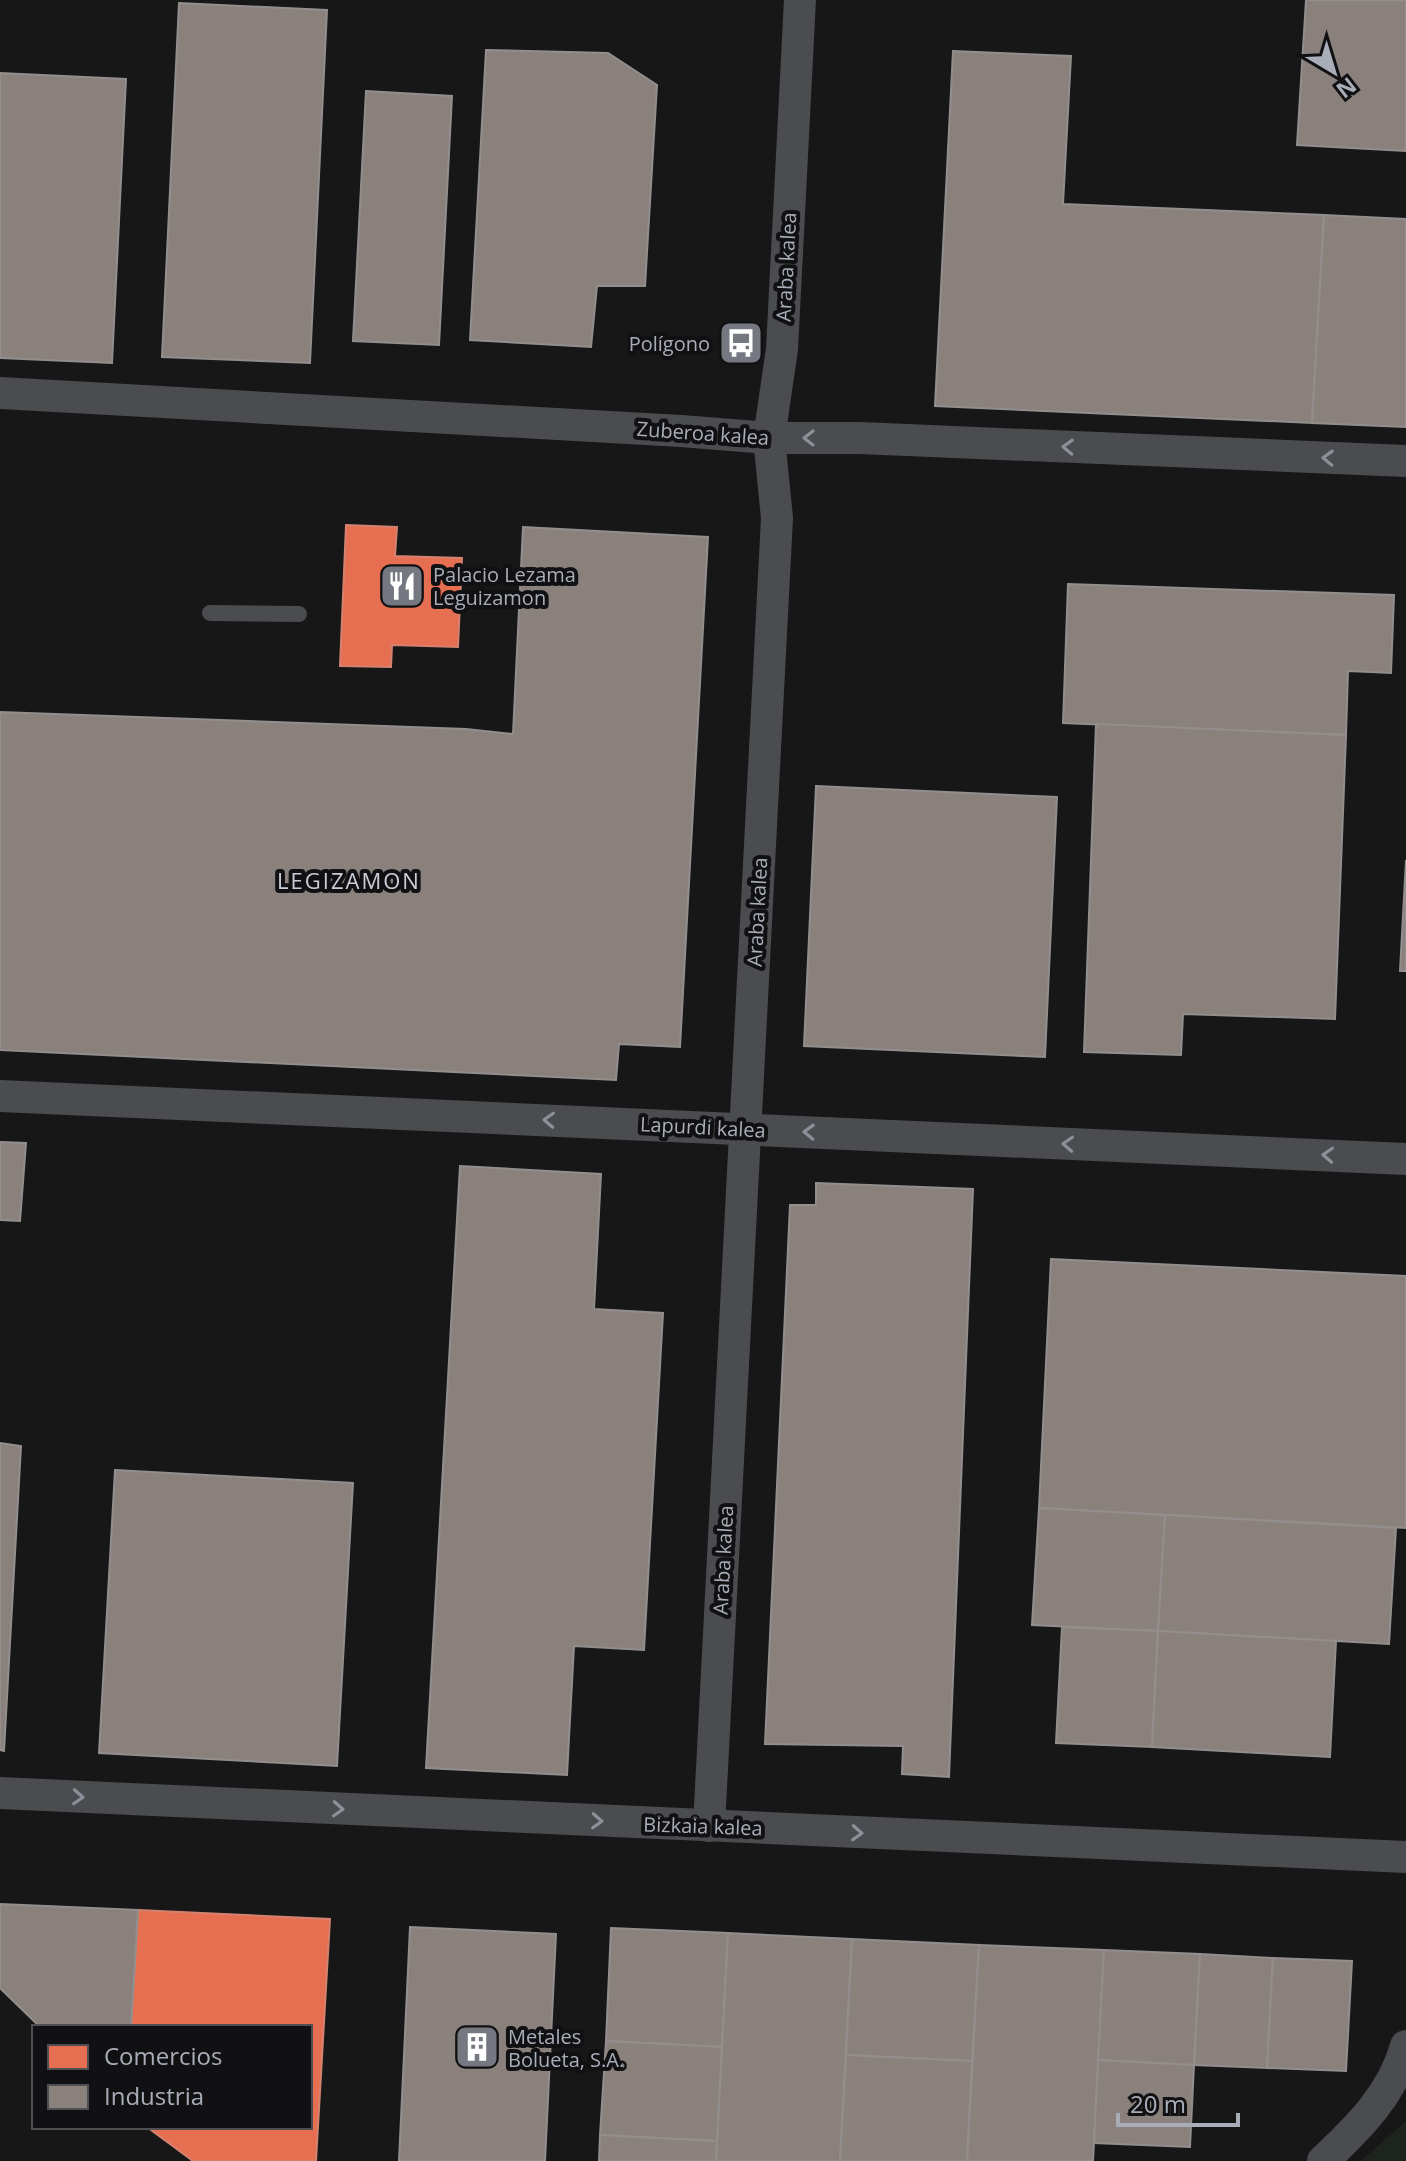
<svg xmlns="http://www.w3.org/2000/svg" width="1406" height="2161" viewBox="0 0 1406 2161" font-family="'Open Sans',sans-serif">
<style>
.green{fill:#1d241e}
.shops{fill:#e76f51;stroke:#d48270;stroke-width:2}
.industry{fill:#8a817c;stroke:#938e8e;stroke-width:2}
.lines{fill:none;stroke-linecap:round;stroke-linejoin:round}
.lane{stroke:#4b4c50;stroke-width:16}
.street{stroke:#4b4c50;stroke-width:32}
.oneway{stroke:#8c9099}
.labels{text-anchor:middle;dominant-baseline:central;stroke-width:8;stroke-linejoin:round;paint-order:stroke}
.street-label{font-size:20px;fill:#a8adb8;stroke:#111113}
.poi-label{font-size:20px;fill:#a8adb8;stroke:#111113;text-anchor:start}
.neighbourhood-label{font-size:22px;letter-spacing:2px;fill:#c9ccd4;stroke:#111113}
</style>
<rect width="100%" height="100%" fill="#171717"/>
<polygon class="green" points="1406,2121 1406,2161 1361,2161"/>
<g class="shops">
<polygon points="346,525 397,527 395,556 462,558 458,647 392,645 391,667 340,666"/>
<polygon points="138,1910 330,1919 316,2161 193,2161 147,2127 310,2127 310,2027 131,2027"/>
</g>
<g class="industry">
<polygon points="1306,0 1406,0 1406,151 1297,145"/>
<polygon points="179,3 327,10 310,363 162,357"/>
<polygon points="486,50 608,53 657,85 645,286 597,286 591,347 470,340"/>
<polygon points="953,51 1071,56 1063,204 1324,215 1312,423 935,406"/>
<polygon points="0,73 126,79 112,363 0,358"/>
<polygon points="366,91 452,96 439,345 353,341"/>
<polygon points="1324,215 1406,219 1406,427 1312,423"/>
<polygon points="523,527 708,537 680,1047 619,1044 616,1080 0,1050 0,712 466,729 513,734"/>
<polygon points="1068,584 1394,595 1391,673 1348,671 1346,735 1063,723"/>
<polygon points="1096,724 1346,735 1335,1019 1183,1014 1181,1055 1084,1052"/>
<polygon points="816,786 1057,797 1045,1057 804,1046"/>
<polygon points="1406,860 1406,971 1400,971"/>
<polygon points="0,1142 26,1143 20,1221 0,1220"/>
<polygon points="460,1166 601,1174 594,1309 663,1313 644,1650 574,1646 567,1775 426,1768"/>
<polygon points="816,1183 973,1189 949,1777 902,1774 903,1746 765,1744 790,1205 816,1205"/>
<polygon points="1051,1259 1406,1276 1406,1528 1039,1508"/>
<polygon points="0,1443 21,1446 4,1751 0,1750"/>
<polygon points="115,1470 353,1483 337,1766 99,1753"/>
<polygon points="1039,1508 1165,1515 1158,1631 1032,1625"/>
<polygon points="1165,1515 1396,1528 1389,1644 1158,1631"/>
<polygon points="1062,1627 1158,1631 1152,1747 1056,1743"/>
<polygon points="1158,1631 1336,1641 1330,1757 1152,1747"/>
<polygon points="0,1904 138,1910 131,2027 40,2027 0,1988"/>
<polygon points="410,1927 556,1934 545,2161 399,2161"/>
<polygon points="611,1928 728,1933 722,2047 606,2041"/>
<polygon points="728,1933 852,1939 840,2161 716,2161"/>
<polygon points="852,1939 979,1945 972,2061 846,2055"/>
<polygon points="979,1945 1104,1950 1093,2161 967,2161"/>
<polygon points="1104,1950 1200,1954 1194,2065 1098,2060"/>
<polygon points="1200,1954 1273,1958 1267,2068 1194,2065"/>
<polygon points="1273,1958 1352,1961 1346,2071 1267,2068"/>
<polygon points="606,2041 722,2047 717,2141 600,2135"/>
<polygon points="846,2055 972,2061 967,2161 840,2161"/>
<polygon points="1098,2060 1194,2065 1190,2147 1094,2143"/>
<polygon points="600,2135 717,2141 716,2161 599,2161"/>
</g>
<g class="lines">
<polyline class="lane" points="210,613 299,614"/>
<g class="street">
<polyline points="0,393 681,431 769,438 860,438 1406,461"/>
<polyline points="0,1096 1406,1159"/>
<polyline points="0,1793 1406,1857"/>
<polyline points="709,1826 777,518 769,438 782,349 800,0"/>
<path d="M1323,2161C1358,2128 1393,2094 1406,2046"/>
</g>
</g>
<defs><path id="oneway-chevron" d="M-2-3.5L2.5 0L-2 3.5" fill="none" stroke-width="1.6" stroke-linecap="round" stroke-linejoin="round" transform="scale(2)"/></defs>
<g class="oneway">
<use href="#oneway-chevron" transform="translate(809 438) rotate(180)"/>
<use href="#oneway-chevron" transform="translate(1068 447) rotate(-178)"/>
<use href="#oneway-chevron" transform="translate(1328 458) rotate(-178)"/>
<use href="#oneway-chevron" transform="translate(549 1120) rotate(-177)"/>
<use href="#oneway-chevron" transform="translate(809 1132) rotate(-178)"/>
<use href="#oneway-chevron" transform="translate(1068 1144) rotate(-177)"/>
<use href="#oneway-chevron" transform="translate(1328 1155) rotate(-177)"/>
<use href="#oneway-chevron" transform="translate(78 1797) rotate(3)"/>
<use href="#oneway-chevron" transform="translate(338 1809) rotate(3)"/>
<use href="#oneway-chevron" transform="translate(597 1821) rotate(3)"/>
<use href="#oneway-chevron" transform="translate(857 1833) rotate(3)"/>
</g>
<defs>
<g id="bus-square" transform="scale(2.3)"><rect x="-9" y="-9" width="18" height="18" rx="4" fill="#757880" stroke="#111113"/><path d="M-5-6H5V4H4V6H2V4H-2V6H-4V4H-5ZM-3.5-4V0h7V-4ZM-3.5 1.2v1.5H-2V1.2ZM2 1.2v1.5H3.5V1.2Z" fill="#fff"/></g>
<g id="restaurant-square" transform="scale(2.3)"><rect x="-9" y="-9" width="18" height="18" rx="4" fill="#757880" stroke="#111113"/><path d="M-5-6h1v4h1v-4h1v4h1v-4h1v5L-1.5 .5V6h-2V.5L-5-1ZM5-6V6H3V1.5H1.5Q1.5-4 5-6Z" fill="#fff"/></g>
<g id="building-square" transform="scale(2.3)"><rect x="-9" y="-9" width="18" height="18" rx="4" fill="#757880" stroke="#111113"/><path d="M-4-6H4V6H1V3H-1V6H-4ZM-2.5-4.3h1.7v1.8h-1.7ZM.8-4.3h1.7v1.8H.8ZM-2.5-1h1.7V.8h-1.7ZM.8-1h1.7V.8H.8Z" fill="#fff"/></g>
</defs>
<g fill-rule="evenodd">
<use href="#bus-square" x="741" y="343"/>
<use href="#restaurant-square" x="402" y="586"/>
<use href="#building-square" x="477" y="2047"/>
</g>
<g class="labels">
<g class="street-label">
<text transform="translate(786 267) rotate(-87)">Araba kalea</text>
<text transform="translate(703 433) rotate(4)">Zuberoa kalea</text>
<text transform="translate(757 912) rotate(-87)">Araba kalea</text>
<text transform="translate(703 1127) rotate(3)">Lapurdi kalea</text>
<text transform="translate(723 1560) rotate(-87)">Araba kalea</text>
<text transform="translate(703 1826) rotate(2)">Bizkaia kalea</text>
</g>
<g class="poi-label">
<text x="710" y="343" text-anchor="end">Polígono</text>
<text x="433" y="574">Palacio Lezama<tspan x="433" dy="23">Leguizamon</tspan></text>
<text x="508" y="2036">Metales<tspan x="508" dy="23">Bolueta, S.A.</tspan></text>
</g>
<g class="neighbourhood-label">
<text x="349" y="880">LEGIZAMON</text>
</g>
</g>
<rect x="32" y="2025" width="280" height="104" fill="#111113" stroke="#4d4f55" stroke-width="2"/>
<rect x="48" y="2045" width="40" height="24" fill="#e76f51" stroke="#4d4f55" stroke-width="2"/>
<text x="104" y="2065" font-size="24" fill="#a8adb8">Comercios</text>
<rect x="48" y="2085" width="40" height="24" fill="#8a817c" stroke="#4d4f55" stroke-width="2"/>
<text x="104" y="2105" font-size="24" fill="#a8adb8">Industria</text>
<g transform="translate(1334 72) rotate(142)" stroke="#111113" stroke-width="6" paint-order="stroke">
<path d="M0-6L14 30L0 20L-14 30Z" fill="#a8adb8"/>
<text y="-12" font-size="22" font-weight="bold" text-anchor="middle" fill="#a8adb8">N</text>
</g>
<path d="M1118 2113v12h120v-12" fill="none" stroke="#a8adb8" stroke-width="4"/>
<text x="1130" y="2113" font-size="24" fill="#a8adb8" stroke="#111113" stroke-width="6" paint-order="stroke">20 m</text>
</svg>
